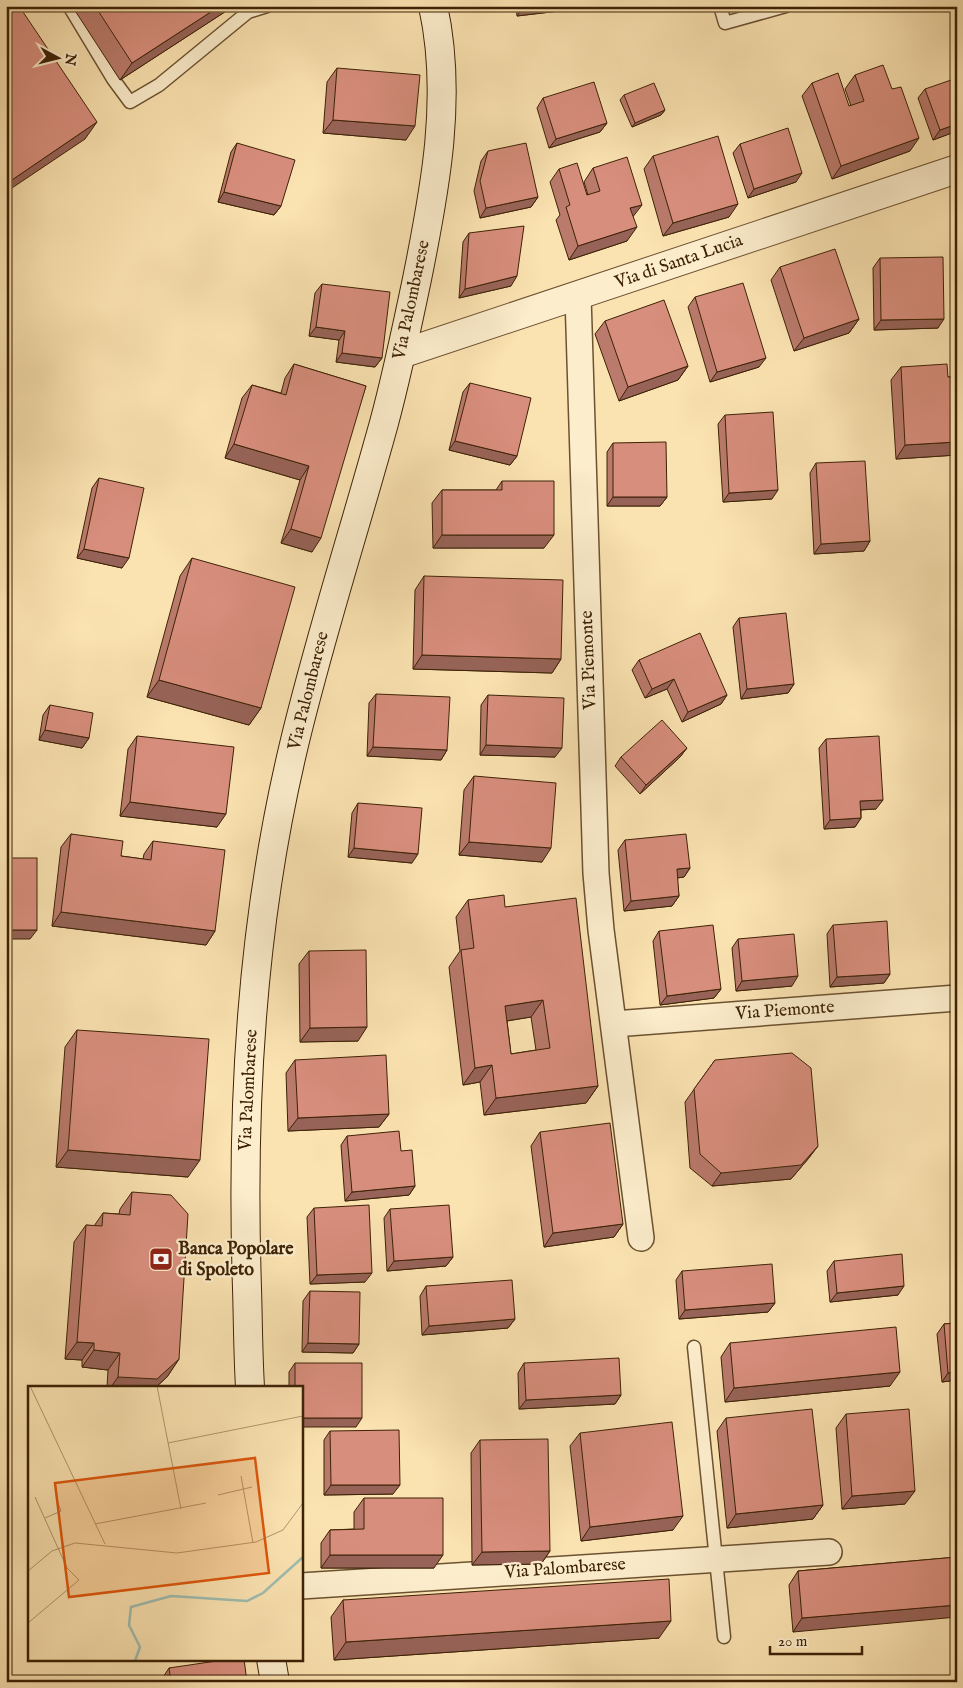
<svg xmlns="http://www.w3.org/2000/svg" width="963" height="1688" viewBox="0 0 963 1688" font-family="'IM FELL English',serif">
<style>
.lines{fill:none;stroke-linecap:round;stroke-linejoin:round}
.service-casing{stroke:#6c5231;stroke-width:15}
.minor-casing{stroke:#6c5231;stroke-width:28}
.tertiary-casing{stroke:#6c5231;stroke-width:30}
.secondary-casing{stroke:#3d2206;stroke-width:30}
.service{stroke:#fcedcc;stroke-width:12}
.minor{stroke:#fcedcc;stroke-width:25}
.tertiary{stroke:#fcedcc;stroke-width:28}
.secondary{stroke:#fcedcc;stroke-width:28}
.wall{fill:#ba7a6c;stroke:#3d2206;fill-rule:evenodd}
.shaded-wall{fill:#976358;stroke:#3d2206}
.building{fill:#d88e7d;stroke:#3d2206;fill-rule:evenodd}
.labels{text-anchor:middle;dominant-baseline:central;stroke-width:4.5;stroke-linejoin:round;paint-order:stroke}
.street-label{font-size:18px;fill:#3d2206;stroke:#fcedcc}
.poi-label{font-size:18px;font-weight:bold;fill:#3d2206;stroke:#fcedcc;text-anchor:start}
.inset-river{fill:none;stroke:#9fbdb2;stroke-width:2.5}
.inset-road{fill:none;stroke:#af966d;stroke-width:1}
.view{fill:#df560c;fill-opacity:0.15;stroke:#df560c;stroke-width:2.5}
.inset-edge{fill:none;stroke:#3d2206;stroke-width:2.5}
</style>
<rect width="100%" height="100%" fill="#fbe3b1"/>
<filter id="stains"><feTurbulence type="fractalNoise" baseFrequency=".004" numOctaves="4"/><feColorMatrix values="0 0 0 0 .2 0 0 0 0 .09 0 0 0 0 .02 0 0 0 .5 -.17"/></filter>
<radialGradient id="worn" r=".72"><stop offset=".6" stop-color="#630" stop-opacity="0"/><stop offset="1" stop-color="#630" stop-opacity=".3"/></radialGradient>
<g class="lines">
<g class="service-casing">
<g id="service">
<polyline points="69,6 113,79 130,102 159,85 248,12 267,6"/>
<polyline points="720,6 725,23 786,6"/>
<polyline points="694,1347 724,1637"/>
</g>
</g>
<g class="minor-casing">
<g id="minor">
<polyline points="578,296 596,873 601,930 641,1238"/>
<polyline points="614,1024 957,998"/>
<polyline points="301,1586 829,1552"/>
</g>
</g>
<g class="tertiary-casing">
<polyline id="tertiary" points="401,354 957,169"/>
</g>
<g class="secondary-casing">
<g id="secondary">
<path d="M250,1387C248,1354 248,1321 247,1288C241,1107 251,926 293,749C319,639 354,532 384,423C397,375 407,327 417,279C435,190 453,96 433,6"/>
<polyline points="271,1659 275,1682"/>
</g>
</g>
<use href="#service" class="service"/>
<use href="#minor" class="minor"/>
<use href="#tertiary" class="tertiary"/>
<use href="#secondary" class="secondary"/>
</g>
<g class="wall">
<polygon points="72,6 234,6 120,80"/>
<polygon points="516,6 601,6 517,16"/>
<polygon points="957,18 957,43 951,26"/>
<polygon points="337,68 406,140 323,133 327,82"/>
<polygon points="855,75 910,151 832,179 802,96 812,83 849,106 851,106 845,89"/>
<polygon points="925,89 957,131 933,140 918,98"/>
<polygon points="624,95 665,110 661,115 632,127 620,100"/>
<polygon points="543,98 607,123 600,132 549,148 537,108"/>
<polygon points="237,143 281,206 274,215 218,202 231,152"/>
<polygon points="740,144 796,182 748,198 733,153"/>
<polygon points="488,151 538,197 531,207 480,218 474,191 481,161"/>
<polygon points="653,156 729,217 663,236 644,169"/>
<polygon points="593,168 633,217 627,241 569,260 556,220 560,215 550,182 559,169 587,195 588,195 584,182"/>
<polygon points="469,233 511,286 459,298 463,242"/>
<polygon points="880,258 938,328 874,330 873,268"/>
<polygon points="780,267 859,319 849,333 794,351 771,280"/>
<polygon points="322,284 382,358 375,367 336,362 339,340 309,336 315,293"/>
<polygon points="695,297 759,367 710,382 688,307"/>
<polygon points="605,321 688,366 678,380 619,401 595,334"/>
<polygon points="294,364 366,386 312,552 281,543 300,480 225,458 242,398 252,385 281,393 285,378"/>
<polygon points="901,367 948,377 957,377 957,455 896,459 891,380"/>
<polygon points="470,383 517,456 510,465 449,450 463,392"/>
<polygon points="725,415 772,499 723,502 718,424"/>
<polygon points="613,443 667,497 660,506 607,506 607,452"/>
<polygon points="816,463 870,541 864,551 814,554 810,473"/>
<polygon points="99,478 122,568 77,558 92,488"/>
<polygon points="502,481 544,548 433,548 432,503 442,490 496,490"/>
<polygon points="192,558 261,708 249,725 147,697 180,576"/>
<polygon points="424,576 561,659 552,673 413,669 415,590"/>
<polygon points="739,618 794,684 788,693 741,699 733,627"/>
<polygon points="639,660 727,695 721,704 682,722 667,689 645,698 632,670"/>
<polygon points="376,694 447,750 441,760 367,756 369,703"/>
<polygon points="488,695 555,757 480,755 481,705"/>
<polygon points="50,705 89,738 82,748 39,740 43,715"/>
<polygon points="137,736 217,827 120,816 128,749"/>
<polygon points="826,739 876,809 861,810 861,818 855,827 824,829 819,748"/>
<polygon points="687,748 680,757 640,794 615,766 621,757"/>
<polygon points="474,776 542,862 459,855 464,790"/>
<polygon points="358,803 412,863 348,857 352,813"/>
<polygon points="71,834 121,856 143,859 144,854 153,841 215,931 206,945 52,926 61,847"/>
<polygon points="625,840 690,868 684,877 677,878 679,896 672,906 624,911 618,850"/>
<path d="M468,900L505,907L598,1086L586,1103L484,1115L480,1082L463,1085L449,967L460,951L456,917ZM531,1017L536,1050L511,1054L507,1021Z"/>
<polygon points="833,925 890,974 884,983 830,987 827,934"/>
<polygon points="659,931 721,989 714,998 660,1005 653,941"/>
<polygon points="738,939 792,986 736,991 732,948"/>
<polygon points="309,951 358,1041 300,1042 299,964"/>
<polygon points="77,1030 188,1177 56,1167 65,1047"/>
<polygon points="295,1060 389,1114 379,1127 288,1131 286,1073"/>
<polygon points="715,1060 818,1146 808,1159 791,1179 712,1186 690,1168 685,1102"/>
<polygon points="540,1132 623,1224 614,1237 544,1247 531,1146"/>
<polygon points="347,1136 401,1151 415,1186 409,1195 345,1201 341,1145"/>
<polygon points="132,1192 179,1359 167,1377 156,1387 107,1387 108,1370 82,1367 82,1360 65,1359 74,1242 86,1225 94,1226 103,1213 119,1214 120,1209"/>
<polygon points="314,1208 365,1282 310,1284 307,1217"/>
<polygon points="390,1209 453,1257 446,1266 387,1271 384,1218"/>
<polygon points="957,1251 957,1294 955,1294 952,1258"/>
<polygon points="834,1261 898,1295 830,1302 827,1271"/>
<polygon points="682,1271 775,1303 768,1312 679,1319 676,1280"/>
<polygon points="426,1286 515,1319 508,1328 422,1335 420,1296"/>
<polygon points="310,1291 359,1344 353,1353 302,1352 303,1301"/>
<polygon points="957,1323 957,1380 942,1382 937,1334 944,1324"/>
<polygon points="730,1343 890,1386 725,1402 721,1357"/>
<polygon points="295,1363 356,1427 301,1387 289,1387 289,1372"/>
<polygon points="524,1363 621,1395 615,1404 519,1409 518,1373"/>
<polygon points="846,1414 905,1504 842,1509 836,1428"/>
<polygon points="726,1418 823,1505 813,1519 727,1528 717,1431"/>
<polygon points="330,1431 393,1494 324,1495 324,1440"/>
<polygon points="580,1433 673,1530 581,1541 570,1446"/>
<polygon points="480,1440 550,1551 541,1564 472,1565 471,1453"/>
<polygon points="364,1498 434,1568 321,1568 321,1543 330,1530 354,1529 354,1512"/>
<polygon points="957,1557 793,1632 789,1585 798,1571"/>
<polygon points="343,1600 659,1638 334,1660 331,1617"/>
<polygon points="169,1668 247,1682 160,1682"/>
</g>
<g class="shaded-wall">
<polygon points="220,6 234,6 120,80 132,63"/>
<polygon points="524,6 601,6 517,16"/>
<polygon points="665,110 661,115 632,127 635,123"/>
<polygon points="333,120 415,126 406,140 323,133"/>
<polygon points="97,122 85,139 6,192 6,184"/>
<polygon points="607,123 600,132 549,148 556,139"/>
<polygon points="957,124 957,131 933,140 940,130"/>
<polygon points="919,138 910,151 832,179 841,166"/>
<polygon points="802,173 796,182 748,198 754,189"/>
<polygon points="224,192 281,206 274,215 218,202"/>
<polygon points="538,197 531,207 480,218 486,208"/>
<polygon points="738,204 729,217 663,236 673,223"/>
<polygon points="642,205 632,218 630,208"/>
<polygon points="637,227 627,241 569,260 578,246"/>
<polygon points="517,276 511,286 459,298 465,289"/>
<polygon points="859,319 849,333 794,351 804,338"/>
<polygon points="944,319 938,328 874,330 881,320"/>
<polygon points="316,327 345,331 339,340 309,336"/>
<polygon points="342,353 382,358 375,367 336,362"/>
<polygon points="766,358 759,367 710,382 717,372"/>
<polygon points="688,366 678,380 619,401 628,387"/>
<polygon points="455,441 517,456 510,465 449,450"/>
<polygon points="957,442 957,455 896,459 905,445"/>
<polygon points="234,444 309,466 300,480 225,458"/>
<polygon points="778,490 772,499 723,502 729,493"/>
<polygon points="613,497 667,497 660,506 607,506"/>
<polygon points="291,529 321,538 312,552 281,543"/>
<polygon points="442,535 554,535 544,548 433,548"/>
<polygon points="870,541 864,551 814,554 821,544"/>
<polygon points="84,549 129,558 122,568 77,558"/>
<polygon points="422,655 561,659 552,673 413,669"/>
<polygon points="674,679 667,689 645,698 652,689"/>
<polygon points="159,680 261,708 249,725 147,697"/>
<polygon points="794,684 788,693 741,699 747,689"/>
<polygon points="727,695 721,704 682,722 688,712"/>
<polygon points="45,730 89,738 82,748 39,740"/>
<polygon points="486,745 562,748 555,757 480,755"/>
<polygon points="373,747 447,750 441,760 367,756"/>
<polygon points="687,748 680,757 640,794 646,785"/>
<polygon points="883,800 876,809 853,810 860,801"/>
<polygon points="130,802 226,814 217,827 120,816"/>
<polygon points="861,818 855,827 824,829 830,820"/>
<polygon points="469,842 551,848 542,862 459,855"/>
<polygon points="354,848 418,854 412,863 348,857"/>
<polygon points="690,868 684,877 670,879 677,869"/>
<polygon points="679,896 672,906 624,911 631,901"/>
<polygon points="61,912 215,931 206,945 52,926"/>
<polygon points="6,930 37,930 30,939 6,939"/>
<polygon points="890,974 884,983 830,987 837,977"/>
<polygon points="798,976 792,986 736,991 742,981"/>
<polygon points="721,989 714,998 660,1005 667,996"/>
<polygon points="543,1000 531,1017 493,1023 505,1006"/>
<polygon points="367,1027 358,1041 300,1042 310,1028"/>
<polygon points="492,1065 480,1082 463,1085 475,1068"/>
<polygon points="598,1086 586,1103 484,1115 496,1098"/>
<polygon points="389,1114 379,1127 288,1131 298,1118"/>
<polygon points="818,1146 808,1159 791,1179 712,1186 721,1173"/>
<polygon points="68,1150 200,1160 188,1177 56,1167"/>
<polygon points="415,1186 409,1195 345,1201 352,1192"/>
<polygon points="623,1224 614,1237 544,1247 553,1233"/>
<polygon points="453,1257 446,1266 387,1271 394,1261"/>
<polygon points="372,1273 365,1282 310,1284 317,1275"/>
<polygon points="904,1286 898,1295 830,1302 837,1293"/>
<polygon points="775,1303 768,1312 679,1319 685,1310"/>
<polygon points="515,1319 508,1328 422,1335 429,1326"/>
<polygon points="77,1342 94,1343 82,1360 65,1359"/>
<polygon points="308,1343 359,1344 353,1353 302,1352"/>
<polygon points="94,1350 120,1353 108,1370 82,1367"/>
<polygon points="179,1359 167,1377 156,1387 111,1387 118,1377"/>
<polygon points="900,1372 890,1386 725,1402 734,1388"/>
<polygon points="957,1372 957,1380 942,1382 948,1373"/>
<polygon points="621,1395 615,1404 519,1409 526,1400"/>
<polygon points="301,1418 362,1418 356,1427 301,1427"/>
<polygon points="331,1485 400,1485 393,1494 324,1495"/>
<polygon points="915,1491 905,1504 842,1509 852,1496"/>
<polygon points="823,1505 813,1519 727,1528 736,1514"/>
<polygon points="683,1516 673,1530 581,1541 590,1527"/>
<polygon points="550,1551 541,1564 472,1565 482,1552"/>
<polygon points="330,1555 443,1555 434,1568 321,1568"/>
<polygon points="957,1605 957,1617 793,1632 802,1618"/>
<polygon points="671,1621 659,1638 334,1660 346,1642"/>
</g>
<g class="building">
<polygon points="6,6 19,6 97,122 6,184"/>
<polygon points="95,6 220,6 132,63"/>
<polygon points="883,65 892,89 901,87 919,138 841,166 812,83 838,73 849,106 864,101 855,75"/>
<polygon points="337,68 420,75 415,126 333,120"/>
<polygon points="957,78 957,124 940,130 925,89"/>
<polygon points="594,82 607,123 556,139 543,98"/>
<polygon points="654,83 665,110 635,123 624,95"/>
<polygon points="788,128 802,173 754,189 740,144"/>
<polygon points="718,136 738,204 673,223 653,156"/>
<polygon points="237,143 295,160 281,206 224,192"/>
<polygon points="526,143 538,197 486,208 480,181 488,151"/>
<polygon points="627,157 642,205 630,208 637,227 578,246 566,207 570,205 559,169 577,163 587,195 600,191 593,168"/>
<polygon points="524,226 517,276 465,289 469,233"/>
<polygon points="835,249 859,319 804,338 780,267"/>
<polygon points="943,257 944,319 881,320 880,258"/>
<polygon points="743,283 766,358 717,372 695,297"/>
<polygon points="322,284 390,292 382,358 342,353 345,331 316,327"/>
<polygon points="664,300 688,366 628,387 605,321"/>
<polygon points="294,364 366,386 321,538 291,529 309,466 234,444 252,385 286,395"/>
<polygon points="947,364 948,377 957,377 957,442 905,445 901,367"/>
<polygon points="470,383 531,398 517,456 455,441"/>
<polygon points="773,412 778,490 729,493 725,415"/>
<polygon points="666,442 667,497 613,497 613,443"/>
<polygon points="865,461 870,541 821,544 816,463"/>
<polygon points="99,478 144,488 129,558 84,549"/>
<polygon points="502,481 554,481 554,535 442,535 442,490 502,490"/>
<polygon points="192,558 295,587 261,708 159,680"/>
<polygon points="424,576 563,580 561,659 422,655"/>
<polygon points="786,613 794,684 747,689 739,618"/>
<polygon points="700,633 727,695 688,712 674,679 652,689 639,660"/>
<polygon points="376,694 450,697 447,750 373,747"/>
<polygon points="488,695 564,698 562,748 486,745"/>
<polygon points="50,705 93,713 89,738 45,730"/>
<polygon points="662,720 687,748 646,785 621,757"/>
<polygon points="137,736 234,747 226,814 130,802"/>
<polygon points="879,736 883,800 860,801 861,818 830,820 826,739"/>
<polygon points="474,776 556,783 551,848 469,842"/>
<polygon points="358,803 422,808 418,854 354,848"/>
<polygon points="71,834 123,841 121,856 151,860 153,841 225,850 215,931 61,912"/>
<polygon points="686,834 690,868 677,869 679,896 631,901 625,840"/>
<rect x="6" y="858" width="31" height="72"/>
<path d="M504,895L505,907L576,898L598,1086L496,1098L492,1065L475,1068L461,950L474,948L468,900ZM543,1000L550,1048L511,1054L505,1006Z"/>
<polygon points="887,921 890,974 837,977 833,925"/>
<polygon points="713,925 721,989 667,996 659,931"/>
<polygon points="794,934 798,976 742,981 738,939"/>
<polygon points="366,950 367,1027 310,1028 309,951"/>
<polygon points="77,1030 209,1039 200,1160 68,1150"/>
<polygon points="792,1053 811,1068 818,1146 801,1165 721,1173 700,1154 694,1089 715,1060"/>
<polygon points="386,1055 389,1114 298,1118 295,1060"/>
<polygon points="610,1123 623,1224 553,1233 540,1132"/>
<polygon points="399,1131 401,1151 412,1150 415,1186 352,1192 347,1136"/>
<polygon points="132,1192 171,1195 188,1214 179,1359 157,1379 118,1377 120,1353 94,1350 94,1343 77,1342 86,1225 102,1226 103,1213 130,1215"/>
<polygon points="369,1205 372,1273 317,1275 314,1208"/>
<polygon points="449,1205 453,1257 394,1261 390,1209"/>
<polygon points="902,1254 904,1286 837,1293 834,1261"/>
<polygon points="772,1264 775,1303 685,1310 682,1271"/>
<polygon points="512,1280 515,1319 429,1326 426,1286"/>
<polygon points="310,1291 360,1292 359,1344 308,1343"/>
<polygon points="957,1323 957,1372 948,1373 944,1324"/>
<polygon points="896,1327 900,1372 734,1388 730,1343"/>
<polygon points="619,1358 621,1395 526,1400 524,1363"/>
<polygon points="295,1363 362,1363 362,1418 301,1418 301,1387 295,1387"/>
<polygon points="812,1409 823,1505 736,1514 726,1418"/>
<polygon points="909,1409 915,1491 852,1496 846,1414"/>
<polygon points="672,1422 683,1516 590,1527 580,1433"/>
<polygon points="399,1430 400,1485 331,1485 330,1431"/>
<polygon points="548,1439 550,1551 482,1552 480,1440"/>
<polygon points="364,1498 443,1498 443,1555 330,1555 330,1530 364,1529"/>
<polygon points="957,1557 957,1605 802,1618 798,1571"/>
<polygon points="669,1579 671,1621 346,1642 343,1600"/>
<polygon points="230,1659 244,1659 247,1682 171,1682 169,1668"/>
</g>
<defs>
<g id="bank-square" transform="scale(1.25)"><rect x="-9" y="-9" width="18" height="18" rx="4" fill="#8f2418" stroke="#fcedcc"/><path d="M-6-4H6V4H-6ZM0-2.3a2.3 2.3 0 1 0 0 4.6a2.3 2.3 0 1 0 0-4.6Z" fill="#fff"/></g>
</defs>
<g fill-rule="evenodd">
<use href="#bank-square" x="161" y="1259"/>
</g>
<g class="labels">
<g class="street-label">
<text transform="translate(679 262) rotate(-19)">Via di Santa Lucia</text>
<text transform="translate(412 300) rotate(-78)">Via Palombarese</text>
<text transform="translate(589 660) rotate(-92)">Via Piemonte</text>
<text transform="translate(309 691) rotate(-76)">Via Palombarese</text>
<text transform="translate(785 1011) rotate(-4)">Via Piemonte</text>
<text transform="translate(249 1090) rotate(-87)">Via Palombarese</text>
<text transform="translate(565 1569) rotate(-4)">Via Palombarese</text>
</g>
<g class="poi-label">
<text x="178" y="1249">Banca Popolare<tspan x="178" dy="21">di Spoleto</tspan></text>
</g>
</g>
<g transform="translate(28 1386)">
<rect width="275" height="275" fill="#fbe3b1"/>
<path class="inset-river" d="M107,275L112,261L101,239L103,221L143,210L219,215L235,207L275,171"/>
<path class="inset-road" d="M2,0L77,158M129,0L153,123M140,57L275,30M213,90L225,157M190,109L224,101M17,132L33,125L29,114M67,138L178,117M0,185L24,165L47,157L149,167L228,156L255,144L275,117M0,237L51,194L39,182L7,111"/>
<path class="view" d="M227,72L241,187L41,211L27,97Z"/>
<rect width="275" height="275" class="inset-edge"/>
</g>
<rect width="963" height="1688" fill="none" stroke="#fbe3b1" stroke-width="25"/>
<rect x="8" y="8" width="948" height="1673" fill="none" stroke="#3d2206" stroke-width="2.5"/>
<rect x="12" y="12" width="938" height="1663" fill="none" stroke="#3d2206"/>
<g transform="translate(58 58) rotate(97)" stroke="#fcedcc" stroke-width="4" paint-order="stroke">
<path d="M0-4L9 19L0 12L-9 19Z" fill="#3d2206"/>
<text y="-8" font-size="14" font-weight="bold" text-anchor="middle" fill="#3d2206">N</text>
</g>
<path d="M770 1646v8h92v-8" fill="none" stroke="#3d2206" stroke-width="2.5"/>
<text x="778" y="1646" font-size="15" fill="#3d2206" stroke="#fcedcc" stroke-width="4" paint-order="stroke">20 m</text>
<rect width="100%" height="100%" filter="url(#stains)"/>
<rect width="100%" height="100%" fill="url(#worn)"/>
</svg>
